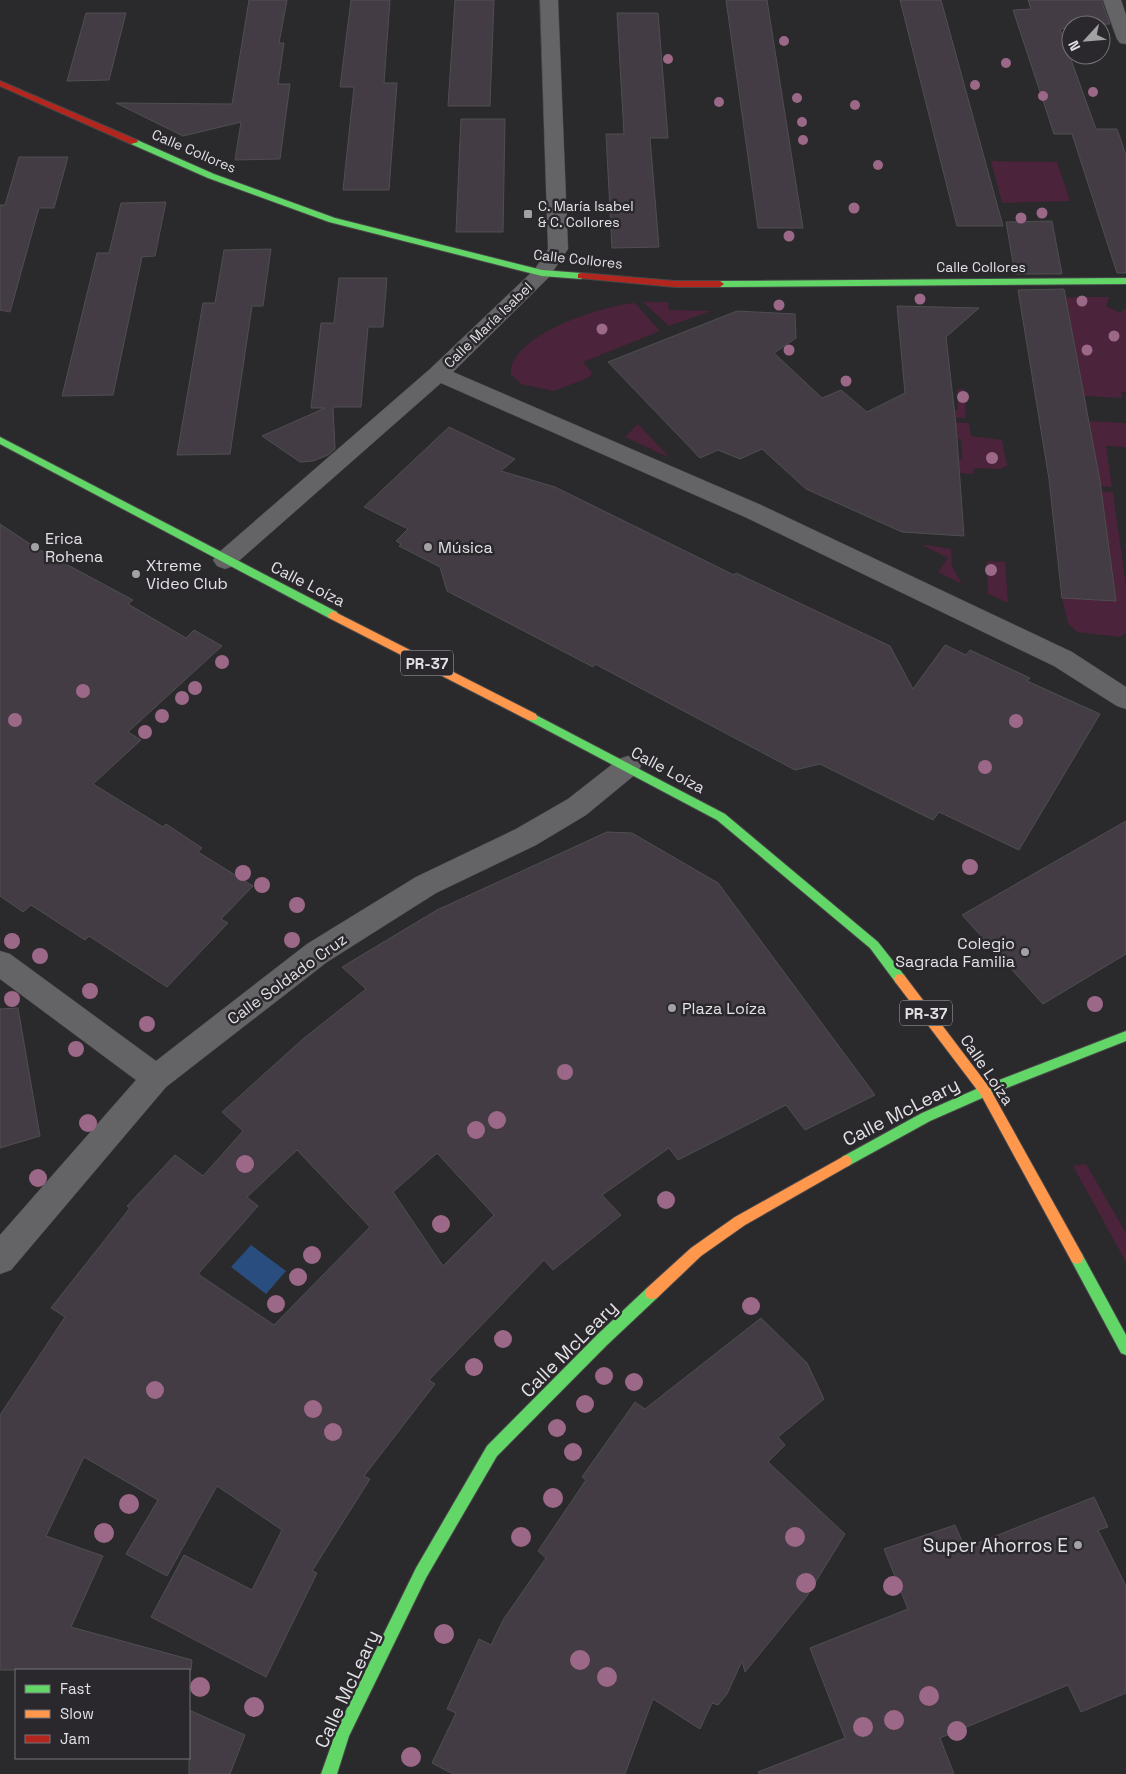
<svg xmlns="http://www.w3.org/2000/svg" width="1126" height="1774" viewBox="0 0 1126 1774" font-family="'Space Grotesk',sans-serif">
<style>
.green{fill:#4b233b}
.water{fill:#284d7e}
.building{fill:#443c45;stroke:#4f4e50;fill-rule:evenodd}
.lines{fill:none;stroke-linecap:round;stroke-linejoin:round}
.street-casing{stroke:#48474a;stroke-width:1}
.fast-casing{stroke:#48474a;stroke-width:2}
.slow-casing{stroke:#48474a;stroke-width:2}
.jam-casing{stroke:#48474a;stroke-width:2}
.street{fill:#646365;fill-rule:evenodd}
.fast{fill:#63d668;fill-rule:evenodd}
.slow{fill:#ff974d;fill-rule:evenodd}
.jam{fill:#b3261e;fill-rule:evenodd}
.tree{fill:#9c6887}
.poi-dot{fill:#a2a1a3;stroke:#2a282c;stroke-width:2}
.labels{text-anchor:middle;dominant-baseline:central;stroke-width:5;stroke-linejoin:round;paint-order:stroke}
.far-street-label{font-size:14px;fill:#e2e1e4;stroke:#2a282c}
.far-poi-label{font-size:14px;fill:#e2e1e4;stroke:#2a282c;text-anchor:start}
.shield{fill:#2a282c;stroke:#abaaad;stroke-width:1}
.shield-label{font-size:15px;font-weight:bold;fill:#e2e1e4}
.poi-label{font-size:16px;fill:#e2e1e4;stroke:#2a282c;text-anchor:start}
.street-label{font-size:16px;fill:#e2e1e4;stroke:#2a282c}
.near-street-label{font-size:19px;fill:#e2e1e4;stroke:#2a282c}
.near-poi-label{font-size:19px;fill:#e2e1e4;stroke:#2a282c;text-anchor:end}
</style>
<rect width="100%" height="100%" fill="#2a292b"/>
<g class="green">
<polygon points="991,161 1057,162 1070,201 1002,203"/>
<polygon points="1085,297 1109,297 1106,306 1120,313 1126,308 1126,392 1121,392 1122,398 1084,396 1068,307 1020,305 1019,299"/>
<polygon points="643,302 668,302 669,310 711,311 669,326"/>
<path d="M635,303L659,330L658,332L583,362L592,373L590,377L554,391L521,384L511,374C508,335 605,305 635,303Z"/>
<polygon points="957,389 964,389 966,418 908,415 908,408 958,410"/>
<polygon points="906,420 969,423 971,436 1002,440 1007,466 1000,469 974,468 973,474 959,473 959,460 962,460 961,439 913,436"/>
<polygon points="1089,421 1126,423 1126,447 1106,446 1112,487 1052,483 1050,466 1097,467"/>
<polygon points="638,424 670,458 625,437"/>
<polygon points="1053,487 1113,492 1126,586 1126,633 1120,637 1077,632 1068,623 1062,598 1116,601 1103,500 1054,496"/>
<polygon points="920,544 951,549 952,566 962,584 938,572 948,558"/>
<polygon points="987,561 1005,562 1008,603 988,594"/>
<polygon points="1086,1164 1126,1233 1126,1262 1073,1166"/>
</g>
<polygon class="water" points="251,1245 286,1271 266,1294 231,1267"/>
<g class="building">
<polygon points="249,0 287,0 279,43 284,43 278,84 290,84 280,159 235,160 241,122 183,136 116,103 232,104"/>
<polygon points="351,0 390,0 384,83 397,83 389,190 343,190 354,87 340,87"/>
<polygon points="455,0 494,0 490,106 448,106"/>
<polygon points="726,0 767,0 803,228 758,228"/>
<polygon points="900,0 941,0 1003,226 957,226"/>
<polygon points="1028,0 1101,0 1110,24 1071,25 1071,28 1060,29 1096,129 1117,129 1126,155 1126,273 1117,273 1072,134 1054,134 1013,10 1031,9"/>
<polygon points="86,13 126,13 109,80 67,81"/>
<polygon points="617,13 658,13 668,138 650,138 659,247 612,248 606,134 624,134"/>
<polygon points="461,119 505,119 503,232 456,232"/>
<polygon points="19,157 68,157 54,208 39,208 10,312 0,310 0,205 5,205"/>
<polygon points="166,202 155,256 142,257 113,395 62,396 97,253 109,253 121,203"/>
<polygon points="1052,221 1062,274 1015,274 1006,222"/>
<polygon points="271,249 263,306 252,306 230,454 177,455 203,303 215,303 224,250"/>
<polygon points="339,278 387,278 383,327 368,327 361,407 333,407 335,449 328,455 313,461 300,462 262,436 325,408 311,408 321,323 334,323"/>
<polygon points="1064,289 1100,481 1116,601 1062,598 1049,479 1018,290"/>
<polygon points="897,306 979,308 946,337 956,425 964,536 902,532 806,489 762,449 740,459 718,450 700,458 608,362 737,311 795,314 796,338 774,353 822,398 841,390 867,412 905,393"/>
<polygon points="449,427 515,459 501,471 555,487 734,575 736,573 890,646 913,689 945,645 966,655 970,650 1030,678 1027,681 1100,714 1019,850 939,812 933,820 820,764 795,770 595,664 593,667 447,591 440,567 399,546 401,544 396,541 408,529 364,507"/>
<polygon points="0,524 36,548 133,600 128,604 186,638 194,630 222,646 128,732 141,740 93,784 163,827 166,824 202,848 198,852 253,886 221,919 228,923 167,987 89,936 85,940 31,905 23,912 0,896"/>
<polygon points="1126,821 1126,954 1043,1004 962,915"/>
<path d="M607,832L632,833L718,883L875,1095L805,1130L786,1105L678,1160L669,1148L602,1195L621,1215L553,1270L544,1260L429,1380L435,1384L364,1476L370,1479L312,1571L317,1573L266,1677L151,1617L184,1555L252,1590L282,1530L217,1486L167,1576L126,1554L158,1500L84,1457L46,1536L103,1556L71,1627L192,1660L191,1670H0V1415L65,1317L51,1308L130,1208L127,1206L175,1155L203,1176L243,1131L222,1112L303,1039L366,989L342,967L437,910ZM297,1150L370,1227L274,1325L198,1274L258,1206L247,1197ZM437,1153L494,1215L443,1266L393,1192Z"/>
<polygon points="18,1008 40,1136 0,1148 0,1009"/>
<polygon points="761,1318 807,1363 824,1399 778,1437 785,1445 768,1462 845,1534 807,1596 745,1672 742,1661 727,1694 718,1705 712,1703 700,1729 653,1699 625,1774 453,1774 432,1763 456,1713 447,1709 479,1639 491,1645 503,1620 546,1558 538,1551 586,1480 582,1477 635,1402 645,1409"/>
<polygon points="1094,1497 1108,1527 1098,1530 1126,1586 1126,1693 1081,1712 1068,1685 940,1738 954,1774 759,1774 758,1772 845,1738 810,1648 908,1609 884,1549 955,1525 965,1548"/>
<polygon points="189,1710 245,1735 230,1774 189,1774"/>
</g>
<g class="lines">
<g class="street-casing">
<g id="street">
<polygon points="540,0 558,0 568,249 549,277 453,372 761,505 1072,652 1126,687 1126,709 1117,706 1054,666 745,517 441,383 233,566 225,569 217,566 213,560 217,554 430,369 535,269 548,249"/>
<polygon points="1103,0 1121,0 1126,15 1126,44 1120,43 1117,39"/>
<polygon points="628,756 637,759 641,766 637,773 586,815 536,845 436,893 327,962 166,1087 11,1270 0,1274 0,1235 136,1080 0,979 0,951 10,954 156,1061 307,944 416,877 516,829 568,799 619,759"/>
</g>
</g>
<g class="fast-casing">
<g id="fast">
<polygon points="131,140 137,140 214,174 335,218 542,270 581,273 585,276 581,279 542,276 329,222 208,178 131,144"/>
<polygon points="1126,278 1126,284 720,287 716,284 720,281"/>
<polygon points="0,437 337,612 338,615 333,619 329,618 0,444"/>
<polygon points="532,713 725,814 878,942 904,975 906,979 904,983 900,984 896,983 870,948 717,820 528,720 527,717 528,714"/>
<polygon points="1126,1031 1126,1041 989,1095 930,1121 850,1165 846,1167 842,1165 840,1161 842,1157 922,1113 981,1087"/>
<polygon points="1077,1252 1082,1254 1126,1335 1126,1355 1121,1353 1072,1262 1071,1258 1072,1254"/>
<polygon points="652,1287 657,1288 659,1293 657,1298 607,1345 497,1456 426,1578 349,1736 337,1774 321,1774 337,1729 416,1568 487,1446 597,1335 647,1288"/>
</g>
</g>
<g class="slow-casing">
<g id="slow">
<polygon points="333,611 536,714 537,717 536,720 528,720 329,618 328,615"/>
<polygon points="900,974 904,975 989,1087 1082,1254 1083,1258 1082,1262 1077,1264 1072,1262 981,1095 896,983 894,979 896,975"/>
<polygon points="846,1155 850,1157 852,1161 850,1165 745,1225 701,1256 657,1298 652,1299 647,1298 645,1293 647,1288 691,1248 735,1217"/>
</g>
</g>
<g class="jam-casing">
<g id="jam">
<polygon points="0,81 137,140 138,142 131,144 0,86"/>
<polygon points="581,273 675,281 720,281 724,284 720,287 675,287 578,278 578,274"/>
</g>
</g>
<use href="#street" class="street"/>
<use href="#fast" class="fast"/>
<use href="#slow" class="slow"/>
<use href="#jam" class="jam"/>
</g>
<g class="tree">
<circle cx="784" cy="41" r="5"/>
<circle cx="668" cy="59" r="5"/>
<circle cx="1006" cy="63" r="5"/>
<circle cx="975" cy="85" r="5"/>
<circle cx="1093" cy="92" r="5"/>
<circle cx="1043" cy="96" r="5"/>
<circle cx="797" cy="98" r="5"/>
<circle cx="719" cy="102" r="5"/>
<circle cx="855" cy="105" r="5"/>
<circle cx="802" cy="122" r="5"/>
<circle cx="803" cy="140" r="5"/>
<circle cx="878" cy="165" r="5"/>
<circle cx="854" cy="208" r="5.5"/>
<circle cx="1042" cy="213" r="5.5"/>
<circle cx="1021" cy="218" r="5.5"/>
<circle cx="789" cy="236" r="5.5"/>
<circle cx="920" cy="299" r="5.5"/>
<circle cx="1082" cy="301" r="5.5"/>
<circle cx="779" cy="305" r="5.5"/>
<circle cx="602" cy="329" r="5.5"/>
<circle cx="1114" cy="336" r="5.5"/>
<circle cx="789" cy="350" r="5.5"/>
<circle cx="1087" cy="350" r="5.5"/>
<circle cx="846" cy="381" r="5.5"/>
<circle cx="963" cy="397" r="6"/>
<circle cx="992" cy="458" r="6"/>
<circle cx="991" cy="570" r="6"/>
<circle cx="222" cy="662" r="7"/>
<circle cx="195" cy="688" r="7"/>
<circle cx="83" cy="691" r="7"/>
<circle cx="182" cy="698" r="7"/>
<circle cx="162" cy="716" r="7"/>
<circle cx="15" cy="720" r="7"/>
<circle cx="1016" cy="721" r="7"/>
<circle cx="145" cy="732" r="7"/>
<circle cx="985" cy="767" r="7"/>
<circle cx="970" cy="867" r="8"/>
<circle cx="243" cy="873" r="8"/>
<circle cx="262" cy="885" r="8"/>
<circle cx="297" cy="905" r="8"/>
<circle cx="292" cy="940" r="8"/>
<circle cx="12" cy="941" r="8"/>
<circle cx="40" cy="956" r="8"/>
<circle cx="90" cy="991" r="8"/>
<circle cx="12" cy="999" r="8"/>
<circle cx="1095" cy="1004" r="8"/>
<circle cx="147" cy="1024" r="8"/>
<circle cx="76" cy="1049" r="8"/>
<circle cx="565" cy="1072" r="8"/>
<circle cx="497" cy="1120" r="9"/>
<circle cx="88" cy="1123" r="9"/>
<circle cx="476" cy="1130" r="9"/>
<circle cx="245" cy="1164" r="9"/>
<circle cx="38" cy="1178" r="9"/>
<circle cx="666" cy="1200" r="9"/>
<circle cx="441" cy="1224" r="9"/>
<circle cx="312" cy="1255" r="9"/>
<circle cx="298" cy="1277" r="9"/>
<circle cx="276" cy="1304" r="9"/>
<circle cx="751" cy="1306" r="9"/>
<circle cx="503" cy="1339" r="9"/>
<circle cx="474" cy="1367" r="9"/>
<circle cx="604" cy="1376" r="9"/>
<circle cx="634" cy="1382" r="9"/>
<circle cx="155" cy="1390" r="9"/>
<circle cx="585" cy="1404" r="9"/>
<circle cx="313" cy="1409" r="9"/>
<circle cx="557" cy="1428" r="9"/>
<circle cx="333" cy="1432" r="9"/>
<circle cx="573" cy="1452" r="9"/>
<circle cx="553" cy="1498" r="10"/>
<circle cx="129" cy="1504" r="10"/>
<circle cx="104" cy="1533" r="10"/>
<circle cx="521" cy="1537" r="10"/>
<circle cx="795" cy="1537" r="10"/>
<circle cx="806" cy="1583" r="10"/>
<circle cx="893" cy="1586" r="10"/>
<circle cx="444" cy="1634" r="10"/>
<circle cx="580" cy="1660" r="10"/>
<circle cx="607" cy="1677" r="10"/>
<circle cx="200" cy="1687" r="10"/>
<circle cx="929" cy="1696" r="10"/>
<circle cx="254" cy="1707" r="10"/>
<circle cx="894" cy="1720" r="10"/>
<circle cx="863" cy="1727" r="10"/>
<circle cx="957" cy="1731" r="10"/>
<circle cx="411" cy="1757" r="10"/>
</g>
<g class="poi-dot">
<rect x="523" y="209" width="10" height="10" rx="2.5"/>
<circle cx="35" cy="547" r="5"/>
<circle cx="428" cy="547" r="5"/>
<circle cx="136" cy="574" r="5"/>
<circle cx="1025" cy="952" r="5"/>
<circle cx="672" cy="1008" r="5"/>
<circle cx="1078" cy="1545" r="5"/>
</g>
<g class="labels">
<g class="far-street-label">
<text transform="translate(194 151) rotate(23)">Calle Collores</text>
<text transform="translate(578 259) rotate(6)">Calle Collores</text>
<text x="981" y="267">Calle Collores</text>
<text transform="translate(488 325) rotate(-44)">Calle María Isabel</text>
</g>
<g class="far-poi-label">
<text x="538" y="206">C. María Isabel<tspan x="538" dy="16">&amp; C. Collores</tspan></text>
</g>
<g class="shield">
<rect x="401" y="650.5" width="52" height="25" rx="4"/>
<rect x="900" y="1000.5" width="52" height="25" rx="4"/>
</g>
<g class="shield-label">
<text x="427" y="663">PR-37</text>
<text x="926" y="1013">PR-37</text>
</g>
<g class="poi-label">
<text x="45" y="538">Erica<tspan x="45" dy="18">Rohena</tspan></text>
<text x="438" y="547">Música</text>
<text x="146" y="565">Xtreme<tspan x="146" dy="18">Video Club</tspan></text>
<text x="1015" y="943" text-anchor="end">Colegio<tspan x="1015" dy="18">Sagrada Familia</tspan></text>
<text x="682" y="1008">Plaza Loíza</text>
</g>
<g class="street-label">
<text transform="translate(308 584) rotate(27)">Calle Loíza</text>
<text transform="translate(668 770) rotate(28)">Calle Loíza</text>
<text transform="translate(287 979) rotate(-36)">Calle Soldado Cruz</text>
<text transform="translate(987 1070) rotate(56)">Calle Loíza</text>
</g>
<g class="near-street-label">
<text transform="translate(901 1112) rotate(-27)">Calle McLeary</text>
<text transform="translate(569 1349) rotate(-45)">Calle McLeary</text>
<text transform="translate(347 1689) rotate(-65)">Calle McLeary</text>
</g>
<g class="near-poi-label">
<text x="1068" y="1545">Super Ahorros E</text>
</g>
</g>
<rect x="15" y="1669" width="175" height="90" fill="#2a282c" stroke="#747276"/>
<rect x="25" y="1685" width="25" height="8" fill="#63d668" stroke="#747276"/>
<text x="60" y="1694" font-size="15" fill="#e2e1e4">Fast</text>
<rect x="25" y="1710" width="25" height="8" fill="#ff974d" stroke="#747276"/>
<text x="60" y="1719" font-size="15" fill="#e2e1e4">Slow</text>
<rect x="25" y="1735" width="25" height="8" fill="#b3261e" stroke="#747276"/>
<text x="60" y="1744" font-size="15" fill="#e2e1e4">Jam</text>
<g transform="translate(1086 40) rotate(244)"><circle r="24" fill="#2a282c" stroke="#747276"/>
<path d="M0-4L9 19L0 12L-9 19Z" fill="#a2a1a3"/>
<text y="-8" font-size="14" font-weight="bold" text-anchor="middle" fill="#e2e1e4">N</text>
</g>
</svg>
